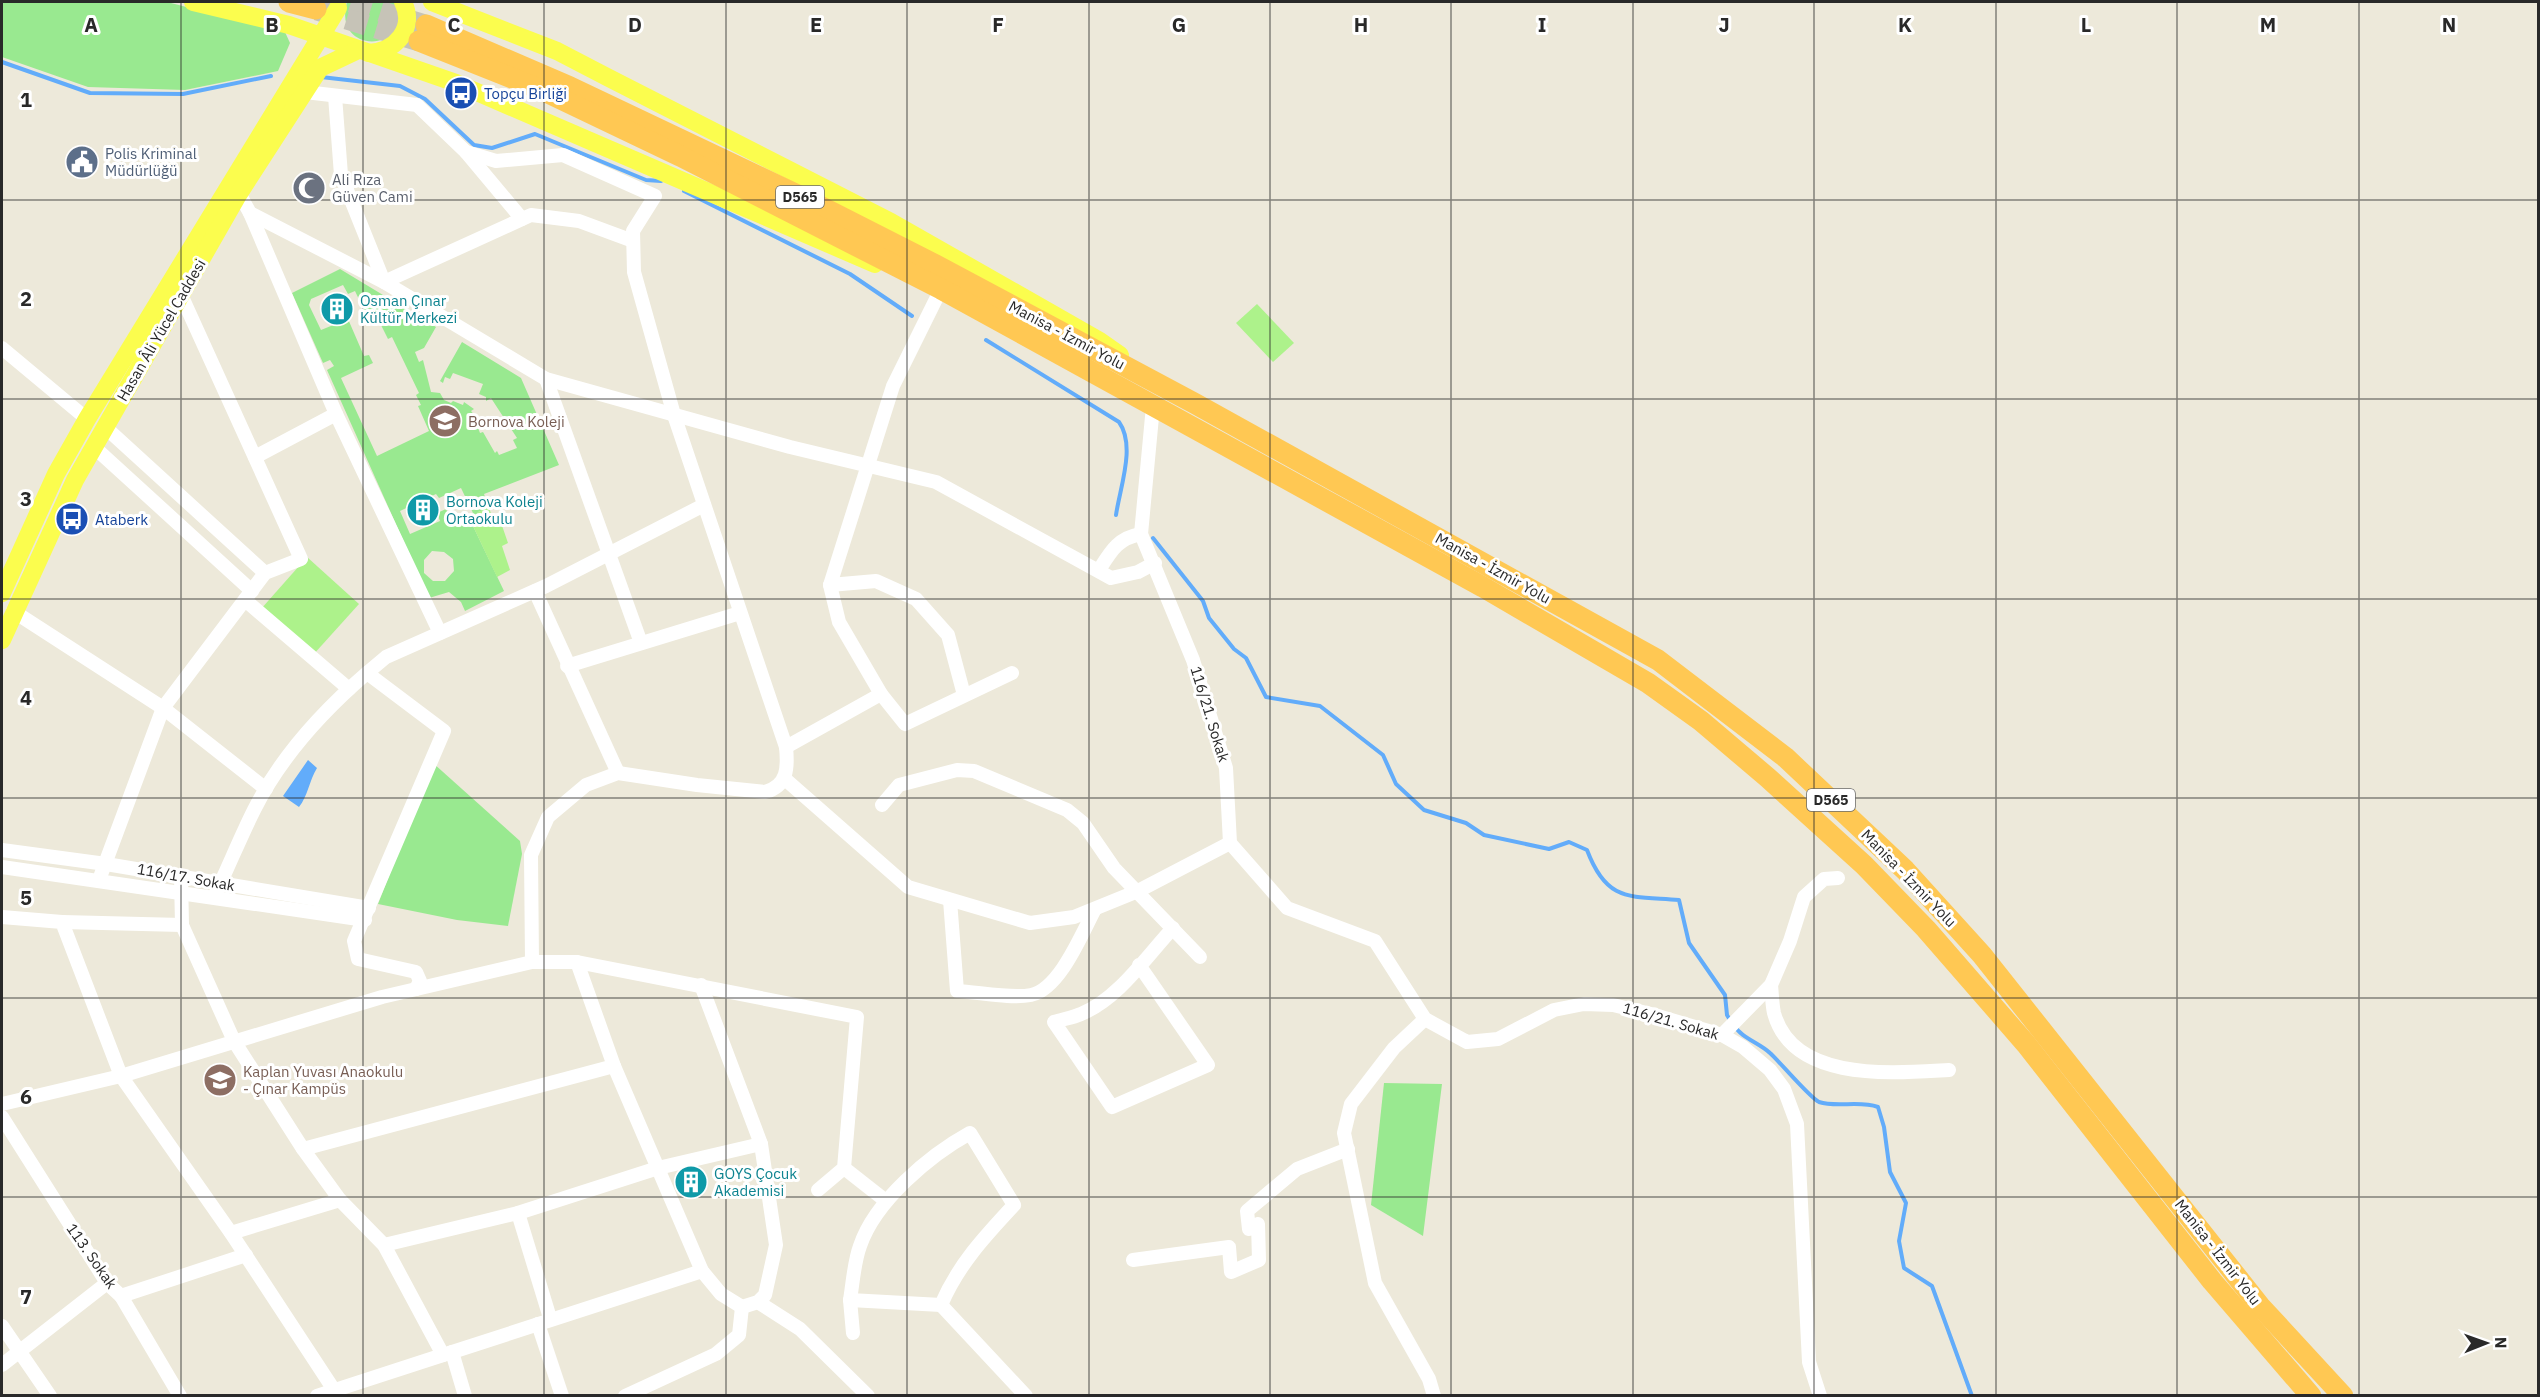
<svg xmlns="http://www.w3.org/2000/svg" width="2540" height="1397" viewBox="0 0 2540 1397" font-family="'IBM Plex Sans',sans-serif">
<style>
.green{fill:#99e990;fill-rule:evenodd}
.pitch{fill:#adf28b}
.water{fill:#62acfa}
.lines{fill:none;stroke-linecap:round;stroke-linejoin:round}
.stream{stroke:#62acfa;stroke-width:4}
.highway-tunnel{stroke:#c6c3b7;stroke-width:21;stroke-dasharray:21 10;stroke-linecap:butt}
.minor{stroke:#fff;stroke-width:14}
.major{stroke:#fbfd4e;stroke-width:18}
.highway{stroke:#ffc853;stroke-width:21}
.grid{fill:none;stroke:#292929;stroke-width:1.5;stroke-opacity:0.55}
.labels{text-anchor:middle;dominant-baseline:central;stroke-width:6;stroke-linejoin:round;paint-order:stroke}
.shield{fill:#fff;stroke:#696969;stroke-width:1.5}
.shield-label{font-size:14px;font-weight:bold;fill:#292929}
.transit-label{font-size:15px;fill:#164399;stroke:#fff;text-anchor:start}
.service-label{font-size:15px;fill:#4e5e75;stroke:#fff;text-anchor:start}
.worship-label{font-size:15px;fill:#5b616d;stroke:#fff;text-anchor:start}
.culture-label{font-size:15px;fill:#0d838f;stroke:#fff;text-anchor:start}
.street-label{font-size:15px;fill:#292929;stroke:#fff}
.education-label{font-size:15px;fill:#785e54;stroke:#fff;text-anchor:start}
.grid-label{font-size:20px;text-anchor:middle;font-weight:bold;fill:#292929;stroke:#fff;stroke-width:6;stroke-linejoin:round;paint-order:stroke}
</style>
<rect width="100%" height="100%" fill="#ede9da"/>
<g class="green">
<polygon points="2,2 167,2 285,32 290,43 278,71 185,90 88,87 2,57"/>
<path d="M347,2H398C413,53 332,56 347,2Z"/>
<path d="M340,269L436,327L424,348L415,352L419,362L423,360L431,392L440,393L444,400L451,403L453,401L463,405L464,402L474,409L471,411L481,423L477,425L480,433L483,432L495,453L497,451L499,455L517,448L513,440L517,438L491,398L486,401V397L479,394L483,384L453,373L450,379L445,377L443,383L440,381L462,342L521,378L559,465L484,494L489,508L478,512L473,526L504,591L465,611L461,602L449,592L429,598L327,370L334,366L330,360L323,363L292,293ZM343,285L348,294L355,291L365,312L373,309L388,339L392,337L419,393L416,395L421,405L418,406L429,431L377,456L341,378L373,363L369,355L364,356L348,319L321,330L309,305L311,299ZM461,488L473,513L453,523L446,509L437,513L440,521L410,534L400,511L436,494L439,498ZM432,551L444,552L453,559L454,571L445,581H433L424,573V560Z"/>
<polygon points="433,763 520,841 522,854 508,926 457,920 378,904"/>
<polygon points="1384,1083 1442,1084 1423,1236 1371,1205"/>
</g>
<g class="pitch">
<polygon points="1257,304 1294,343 1273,362 1236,323"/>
<polygon points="489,508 492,516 498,514 508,543 502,546 510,570 497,577 473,526 478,512"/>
<polygon points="307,557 359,604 313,655 261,609"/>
</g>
<path class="water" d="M308,760L317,768C309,781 308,796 299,807L283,796Z"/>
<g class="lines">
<g class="stream">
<polyline points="2,62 90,93 183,94 271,76"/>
<polyline points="321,77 400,86 425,99 474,145 492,148 535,134 646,180 661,181"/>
<polyline points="684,191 850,274 912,316"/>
<path d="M986,340L1119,422C1136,446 1120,487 1116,515"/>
<path d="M1153,538L1203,601L1209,618L1234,649L1246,658L1266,697L1320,706L1383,755L1396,784L1424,810L1466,823L1484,835L1549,849L1569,842L1587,850C1607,903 1630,896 1679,900L1689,943L1725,995L1727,1015L1730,1020"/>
<path d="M1734,1025C1741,1038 1760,1043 1770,1053C1780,1062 1810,1098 1819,1102C1837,1108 1859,1100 1878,1107L1884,1127L1890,1172L1906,1203L1899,1241L1904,1268L1932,1286L1972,1396"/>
</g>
<g class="highway-tunnel">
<polyline points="351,2 425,25"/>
<polyline points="317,10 419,41"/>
</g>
<g class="minor">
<path d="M305,92L417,105L466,152L496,161L563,155L655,196L633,231L634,272L674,415L786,747C788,767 788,786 765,792L697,785L618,773L586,785L548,817L531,855L532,962"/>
<polyline points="335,96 341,175 384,282 531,215 579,221 633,241"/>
<polyline points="466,152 522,219"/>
<polyline points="235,186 250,213 384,282 546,379 790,447 936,482 1111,578 1138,572 1155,563"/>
<polyline points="250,213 336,414 440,633"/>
<polyline points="2,348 87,419"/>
<polyline points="546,379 641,643"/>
<polyline points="1153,406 1141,534 1193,660 1226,768 1230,843 1287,908 1375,941 1425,1019 1467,1042 1498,1039 1554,1010 1584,1004 1613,1005 1651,1014 1722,1035 1743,1047 1770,1070 1784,1089 1797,1124 1809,1362 1820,1396"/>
<polyline points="105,427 265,573"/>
<polyline points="94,447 252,591"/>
<polyline points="255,457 336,414"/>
<path d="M1099,570C1111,551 1118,538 1141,534"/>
<polyline points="830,585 876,581 916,599 948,635 964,695"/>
<polyline points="535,591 618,773"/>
<polyline points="245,600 349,689"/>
<polyline points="13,611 163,708 266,789"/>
<polyline points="567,666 740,613"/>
<polyline points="367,673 386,657 546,586 704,505"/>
<polyline points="881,694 905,724 1012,673"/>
<polyline points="786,747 881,694 839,622 830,585 893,386 941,289"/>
<polyline points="785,779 908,887 1030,923 1074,917 1138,891 1230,843"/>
<polyline points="882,805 899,785 957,770 974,771 1067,810 1083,823 1114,868 1200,957"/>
<polyline points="2,850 106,864 369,908"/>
<polyline points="2,867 365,920"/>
<polyline points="181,876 182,925 234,1041 303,1149 340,1200 384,1245 443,1355 702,1271"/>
<polyline points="99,880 163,708 265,573 301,559 182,297"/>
<path d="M214,897C228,868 240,838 254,810C280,758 324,710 367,673L444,731L354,941L358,959L416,972L420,981L416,989"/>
<path d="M950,900L957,991C978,992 1011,999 1031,995C1060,989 1082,933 1095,909"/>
<polyline points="2,917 62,922 121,1076 231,1233 338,1396"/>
<polyline points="62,922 182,925"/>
<polyline points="577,962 614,1066 702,1271 721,1294 742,1307 758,1302 765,1295 776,1245 761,1144 701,985"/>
<path d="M1139,965L1208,1065L1112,1107L1054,1022C1063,1019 1072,1018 1081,1014C1118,999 1146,957 1173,928"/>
<path d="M1771,985C1772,994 1772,1004 1774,1013C1793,1083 1894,1073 1949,1070"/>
<polyline points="1425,1019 1394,1048 1351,1104 1344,1133 1375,1283 1429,1379 1434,1396"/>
<polyline points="1722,1035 1771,985 1790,941 1804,897 1824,879 1838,878"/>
<polyline points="2,1104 121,1076 382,997 532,962 577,962 857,1017 844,1168 818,1190"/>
<polyline points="2,1117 107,1283 121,1296 180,1396"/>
<path d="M970,1133L1014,1205C985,1236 958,1265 941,1305L850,1300C853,1282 854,1262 860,1246C875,1201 930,1155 970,1133Z"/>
<polyline points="303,1149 614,1066"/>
<polyline points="844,1168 886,1201"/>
<polyline points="518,1213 550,1318"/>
<polyline points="231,1233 340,1200"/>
<polyline points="384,1245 518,1213 658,1168 761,1144"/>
<polyline points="1133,1260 1229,1247 1231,1272 1259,1260 1258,1224 1249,1229 1247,1211 1297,1169 1348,1149"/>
<polyline points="121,1296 246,1255"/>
<polyline points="850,1300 853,1333"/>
<polyline points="758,1302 800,1329 868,1396"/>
<polyline points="941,1305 1026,1396"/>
<polyline points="538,1324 562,1396"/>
<polyline points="2,1326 50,1396"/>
<polyline points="452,1352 465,1396"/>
<polyline points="2,1365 107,1283"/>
<polyline points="317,1396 443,1355"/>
<polyline points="625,1396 716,1354 739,1335 742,1307"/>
</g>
<g class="major">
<polyline points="193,2 289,25 456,83 875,264"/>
<polyline points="432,2 557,51 607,77 891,222 1100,341 1120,355"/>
<path d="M368,53C396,52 416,28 403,2"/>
<polyline points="2,593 56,474 87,419 338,8"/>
<polyline points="2,640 75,480 238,195 320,68 358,50"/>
</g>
<g class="highway">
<polyline points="289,2 316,9"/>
<polyline points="426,25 570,87 808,200 936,265 1194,403 1658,660 1785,757 1905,870 1982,955 2260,1306 2343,1396"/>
<polyline points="419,41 542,90 680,156 941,289 1483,587 1648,683 1701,721 1767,777 1864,865 1926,929 2026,1044 2212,1281 2311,1396"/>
</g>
</g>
<path class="grid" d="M181,2V1396M363,2V1396M544,2V1396M726,2V1396M907,2V1396M1089,2V1396M1270,2V1396M1451,2V1396M1633,2V1396M1814,2V1396M1996,2V1396M2177,2V1396M2359,2V1396M2,200H2538M2,399H2538M2,599H2538M2,798H2538M2,998H2538M2,1197H2538"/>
<defs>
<g id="bus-disc" transform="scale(1.725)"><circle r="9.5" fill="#1a4fb4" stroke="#fff"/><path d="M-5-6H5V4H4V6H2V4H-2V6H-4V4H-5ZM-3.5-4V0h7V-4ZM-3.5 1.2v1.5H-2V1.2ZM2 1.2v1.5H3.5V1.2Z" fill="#fff"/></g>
<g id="civic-disc" transform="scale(1.725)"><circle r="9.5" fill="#5c6f8a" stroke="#fff"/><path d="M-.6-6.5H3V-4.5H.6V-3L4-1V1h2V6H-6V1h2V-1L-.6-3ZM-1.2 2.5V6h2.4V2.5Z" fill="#fff"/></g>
<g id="mosque-disc" transform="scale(1.725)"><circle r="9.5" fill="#6b7280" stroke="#fff"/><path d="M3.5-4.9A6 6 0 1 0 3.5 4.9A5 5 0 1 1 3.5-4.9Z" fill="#fff"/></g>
<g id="building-disc" transform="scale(1.725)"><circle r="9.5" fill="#0f9aa8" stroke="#fff"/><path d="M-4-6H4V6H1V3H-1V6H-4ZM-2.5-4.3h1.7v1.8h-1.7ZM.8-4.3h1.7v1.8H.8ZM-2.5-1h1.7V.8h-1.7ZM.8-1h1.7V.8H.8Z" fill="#fff"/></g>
<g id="school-disc" transform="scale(1.725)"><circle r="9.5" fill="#8d6e63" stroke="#fff"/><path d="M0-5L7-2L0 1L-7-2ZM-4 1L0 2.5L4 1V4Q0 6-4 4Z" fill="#fff"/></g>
</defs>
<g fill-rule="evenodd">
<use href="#bus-disc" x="461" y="93"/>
<use href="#civic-disc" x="82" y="162"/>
<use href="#mosque-disc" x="309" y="188"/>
<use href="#building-disc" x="337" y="309"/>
<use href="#school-disc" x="445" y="421"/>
<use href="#building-disc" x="423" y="510"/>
<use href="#bus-disc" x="72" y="519"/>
<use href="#school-disc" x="220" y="1080"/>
<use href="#building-disc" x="691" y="1182"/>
</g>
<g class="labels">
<g class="shield">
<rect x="776" y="186" width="48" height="22" rx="4.5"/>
<rect x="1807" y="789" width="48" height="22" rx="4.5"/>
</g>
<g class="shield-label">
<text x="800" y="197">D565</text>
<text x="1831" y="800">D565</text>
</g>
<g class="transit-label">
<text x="484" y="93">Topçu Birliği</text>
<text x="95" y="519">Ataberk</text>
</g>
<g class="service-label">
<text x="105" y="153">Polis Kriminal<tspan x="105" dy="17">Müdürlüğü</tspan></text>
</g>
<g class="worship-label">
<text x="332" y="179">Ali Rıza<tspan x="332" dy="17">Güven Cami</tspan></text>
</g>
<g class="culture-label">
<text x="360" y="300">Osman Çınar<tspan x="360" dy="17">Kültür Merkezi</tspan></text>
<text x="446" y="501">Bornova Koleji<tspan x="446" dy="17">Ortaokulu</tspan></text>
<text x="714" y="1173">GOYS Çocuk<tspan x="714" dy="17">Akademisi</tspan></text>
</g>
<g class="street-label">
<text transform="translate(161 330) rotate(-60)">Hasan Âli Yücel Caddesi</text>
<text transform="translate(1067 335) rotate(28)">Manisa - İzmir Yolu</text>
<text transform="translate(1493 568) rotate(29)">Manisa - İzmir Yolu</text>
<text transform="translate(1210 714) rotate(73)">116/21. Sokak</text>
<text transform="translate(186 877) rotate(10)">116/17. Sokak</text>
<text transform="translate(1909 878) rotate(46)">Manisa - İzmir Yolu</text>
<text transform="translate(1671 1021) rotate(16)">116/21. Sokak</text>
<text transform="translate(2218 1252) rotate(52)">Manisa - İzmir Yolu</text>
<text transform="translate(92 1256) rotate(55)">113. Sokak</text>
</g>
<g class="education-label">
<text x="468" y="421">Bornova Koleji</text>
<text x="243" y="1071">Kaplan Yuvası Anaokulu<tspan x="243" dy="17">- Çınar Kampüs</tspan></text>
</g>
</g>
<g class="grid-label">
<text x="91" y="32">A</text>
<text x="272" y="32">B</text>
<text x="454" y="32">C</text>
<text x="635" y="32">D</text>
<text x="816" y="32">E</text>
<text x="998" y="32">F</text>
<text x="1179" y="32">G</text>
<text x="1361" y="32">H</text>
<text x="1542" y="32">I</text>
<text x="1724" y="32">J</text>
<text x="1905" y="32">K</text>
<text x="2086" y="32">L</text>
<text x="2268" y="32">M</text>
<text x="2449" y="32">N</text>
<text x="26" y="107">1</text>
<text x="26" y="306">2</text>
<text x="26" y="506">3</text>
<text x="26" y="705">4</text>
<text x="26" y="905">5</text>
<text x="26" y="1104">6</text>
<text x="26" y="1304">7</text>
</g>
<rect width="2540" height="1397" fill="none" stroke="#292929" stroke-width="6"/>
<g transform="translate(2486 1343) rotate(89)" stroke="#ffffff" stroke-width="4.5" paint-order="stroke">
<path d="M0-4.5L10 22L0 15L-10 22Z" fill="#292929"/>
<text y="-9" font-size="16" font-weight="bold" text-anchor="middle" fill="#292929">N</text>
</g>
</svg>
